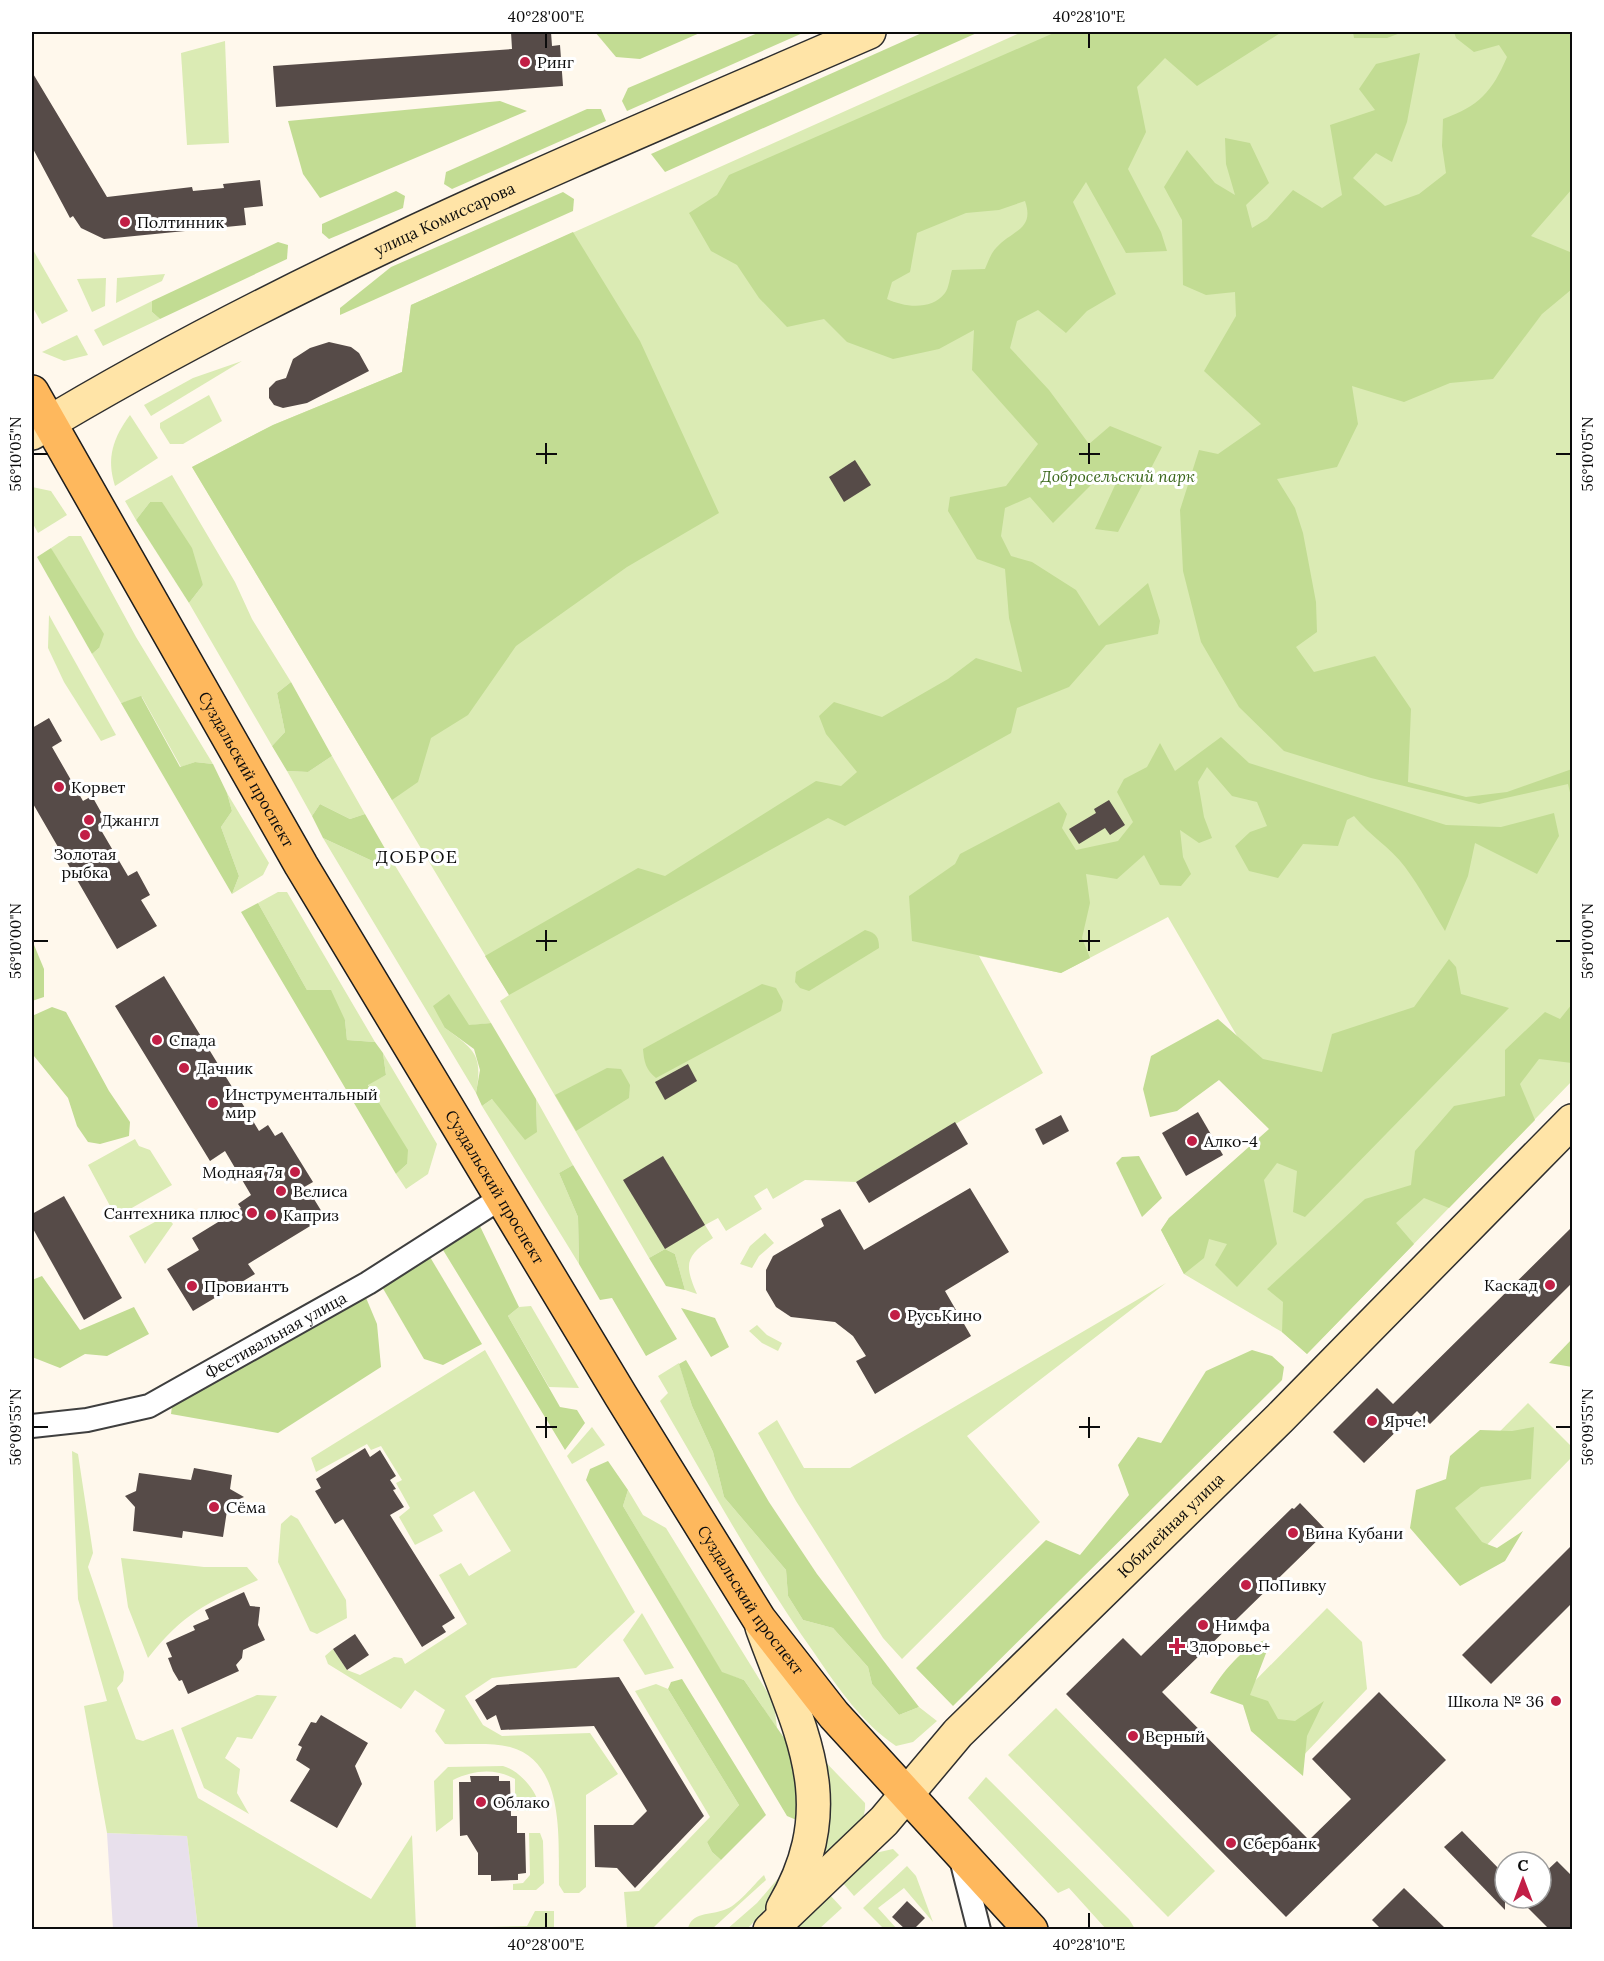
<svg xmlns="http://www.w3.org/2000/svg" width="1604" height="1961" viewBox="0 0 1604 1961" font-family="Lora,serif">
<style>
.industrial{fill:#e8e0ec}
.green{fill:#dbebb4}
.forest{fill:#c2dc93;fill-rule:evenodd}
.building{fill:#564b48}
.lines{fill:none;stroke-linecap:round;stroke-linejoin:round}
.street-casing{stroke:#3f3f3f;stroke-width:26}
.secondary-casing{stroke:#2e2e2e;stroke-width:36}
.primary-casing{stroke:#1d1d1d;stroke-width:36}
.street{stroke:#fff;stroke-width:22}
.secondary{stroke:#ffe4a7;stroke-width:33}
.primary{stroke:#feb85d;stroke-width:33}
.ticks{fill:none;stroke:#0c0c0c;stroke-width:2}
.poi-dot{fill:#c21f46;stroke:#fff;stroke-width:2}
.labels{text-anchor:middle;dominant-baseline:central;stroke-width:6;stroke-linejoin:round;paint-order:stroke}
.poi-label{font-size:16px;fill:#0c0c0c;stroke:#fff;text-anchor:start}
.street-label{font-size:16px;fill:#0c0c0c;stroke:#fff}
.park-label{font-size:16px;font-style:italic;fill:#39661a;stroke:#fff}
.neighbourhood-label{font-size:18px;letter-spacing:1.5px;fill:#0c0c0c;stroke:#fff}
.neatline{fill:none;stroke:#0c0c0c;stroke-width:2}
.ticks-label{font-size:15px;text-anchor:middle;fill:#0c0c0c}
</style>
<rect width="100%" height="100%" fill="#fff8ec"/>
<polygon class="industrial" points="107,1833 187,1836 198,1929 113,1929"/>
<g class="green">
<path d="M1022,32H1572V1081L1307,1354L1282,1332L1184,1274L1161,1230L1169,1218L1284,1117L1168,917L1061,973L979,956L1043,1073L856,1182L805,1180L773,1199L767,1188L754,1196L762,1209L726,1231L718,1218L705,1225L713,1238C685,1256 684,1264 697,1294L685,1290L675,1254L665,1249L649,1258L500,1001L509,995L192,467L273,425L402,372L411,305Z"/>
<polygon points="225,41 229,143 187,145 181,53"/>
<polygon points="32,248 68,311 42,324 32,306"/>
<polygon points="165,274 162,281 116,303 117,278"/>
<polygon points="106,278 105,306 92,312 77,279"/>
<polygon points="152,301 152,312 160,319 103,346 94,330"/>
<polygon points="77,335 88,355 64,361 42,352"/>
<polygon points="242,361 151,416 144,405 193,378"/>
<polygon points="209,395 222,421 183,444 170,444 160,428 160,423"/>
<path d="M130,415L158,458L115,486C106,458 113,438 130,415Z"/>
<polygon points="172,475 235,582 252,619 291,682 277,693 285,732 272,746 189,603 203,585 150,502 136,520 125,501"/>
<polygon points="32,487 51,491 67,515 38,533 32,522"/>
<polygon points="69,536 81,536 136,637 213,764 195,762 181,767 142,697 121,703 92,654 99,648 51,548"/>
<polygon points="49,615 116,735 101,741 64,682 48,648"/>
<polygon points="332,756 365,814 350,819 320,804 312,816 287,771 308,772"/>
<polygon points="227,793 269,863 263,875 232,894 239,876 221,827 232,811"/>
<path d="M323,838L381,865L391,859L491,1023L445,1028C475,1050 483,1055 476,1093Z"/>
<polygon points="278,892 287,892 375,1042 347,1040 345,1020 307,990 258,903"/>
<polygon points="383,1053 437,1144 428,1174 406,1189 396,1174 407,1164 368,1084 386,1075"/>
<polygon points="492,1099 537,1132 536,1099 573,1165 559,1173 578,1217 579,1264 482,1106"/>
<polygon points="135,1139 139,1146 150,1150 172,1185 116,1217 88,1165"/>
<polygon points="166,1216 173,1224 145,1264 129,1236"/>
<polygon points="765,1233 774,1243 759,1256 752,1268 740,1264 750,1246"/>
<polygon points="1166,1283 967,1436 1040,1522 902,1659 883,1638 796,1501 758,1433 777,1420 804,1468 850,1468"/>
<polygon points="531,1306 579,1388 549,1387 508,1316 519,1307"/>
<polygon points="757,1325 767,1335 782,1343 778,1351 762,1343 749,1331"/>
<path d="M485,1350L635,1612L576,1668L492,1678L465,1696L483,1725L502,1736L590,1733L618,1774L586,1795V1887L579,1893H564L559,1885C558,1841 566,1762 510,1747C490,1742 465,1745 445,1744L435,1731L445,1710L415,1690L401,1709L328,1664L325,1656L333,1649L347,1670L360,1675L394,1657L402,1658L405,1664L467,1624L439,1575L461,1563L469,1576L511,1551L474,1491L433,1515L443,1531L415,1545L399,1517L410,1508L396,1483L402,1480L381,1446L371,1450L367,1444L316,1472L311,1458Z"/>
<path d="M679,1363L692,1406L713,1452L724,1497L786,1570L788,1596L803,1620L833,1628L868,1667L872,1684L899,1715L919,1707L937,1721L913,1742L896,1746C862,1723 838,1688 815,1654C758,1574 710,1486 660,1401L668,1393L658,1376Z"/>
<polygon points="1528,1403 1572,1447 1572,1457 1478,1554 1427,1505"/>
<polygon points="592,1427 605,1445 572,1464 567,1456"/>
<polygon points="72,1451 78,1454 93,1553 88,1567 124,1672 123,1681 117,1688 136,1739 143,1741 173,1729 198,1798 371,1899 412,1835 416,1929 527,1926 535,1911 554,1911 554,1929 198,1929 187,1836 107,1833 84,1706 107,1701 78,1599"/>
<polygon points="628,1490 643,1515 666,1528 774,1703 777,1728 744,1680 722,1673 623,1506"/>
<polygon points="291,1515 298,1519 346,1600 347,1618 317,1634 310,1631 278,1562 281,1524"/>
<path d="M121,1558L204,1567H247L258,1580C207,1603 183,1613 148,1658L128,1607Z"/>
<polygon points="1327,1608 1362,1642 1367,1689 1298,1761 1238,1698"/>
<polygon points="642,1613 674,1668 645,1675 623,1640"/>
<polygon points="656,1684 668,1689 739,1805 707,1842 712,1852 721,1860 652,1929 627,1928 624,1892 639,1891 710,1817 635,1691"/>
<polygon points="257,1695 277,1696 252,1739 237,1737 225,1758 240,1769 237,1793 249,1814 204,1788 181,1728"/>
<polygon points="1056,1708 1215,1871 1168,1917 1008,1755"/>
<path d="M812,1748L865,1803C867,1829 841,1844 823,1861L814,1851Z"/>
<path d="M503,1766C518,1770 536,1789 539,1805L531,1811H515V1779C495,1768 474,1770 453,1780V1819L436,1832L434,1781L448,1767Z"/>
<polygon points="986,1777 1129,1919 1135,1929 1106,1929 1069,1888 1058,1893 968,1798"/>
<polygon points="529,1833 540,1833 543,1841 544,1883 536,1890 513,1890 513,1884 523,1883 530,1875"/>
<polygon points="893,1849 899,1855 854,1896 842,1882 875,1853"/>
<polygon points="907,1866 916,1876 933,1922 904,1888 878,1908 897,1929 884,1929 863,1908"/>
<polygon points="787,1868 778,1896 749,1927 726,1930 757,1903"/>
<path d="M764,1875L766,1880L712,1929H688C691,1912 711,1915 724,1910C738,1906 753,1885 764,1875Z"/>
<polygon points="829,1894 842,1908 819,1929 791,1930"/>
</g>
<g class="forest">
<polygon points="595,32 702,32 640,59 616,57"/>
<polygon points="760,32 805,32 627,111 622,101 628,88"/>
<polygon points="924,32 979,32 665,172 651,154"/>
<path d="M1056,32H1282L1197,86L1165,58L1137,87L1146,132L1128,169L1161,232L1167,251L1126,253L1086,182L1073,202L1116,294L1087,311L1066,333L1038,310L1017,321L1010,348L1049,390L1089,444L1110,426L1162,447L1118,532L1095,529L1116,483L1101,475L1053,523L1030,497L1005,508L1001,536L1011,556L1032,562L1076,590L1099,626L1148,583L1160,621L1158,634L1106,645L1069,687L1017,708L1011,733L845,826L828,818L509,995L485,956L638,868L665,876L816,781L841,786L857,772L826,734L819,716L834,702L882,717L948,679L976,658L1022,672L1009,618L1005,569L977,559L948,511L950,497L1006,486L1038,444L972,370L974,330L939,349L893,359L847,342L824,319L787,327L759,298L737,265L711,251L689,213L717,195L729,175ZM1025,201C1035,230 1012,230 996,248C991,253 988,262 985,269L952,270C950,276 949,288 945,293C931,311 904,307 887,299L892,282L910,272L917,233L966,213L999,210Z"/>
<polygon points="1353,32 1403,32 1387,38 1354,38"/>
<path d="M1454,32H1572V189L1531,236L1570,252L1572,289L1542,314L1493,379L1450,383L1404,402L1352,386L1358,424L1337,467L1277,479L1295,508L1303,533L1316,602L1317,632L1296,647L1314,672L1375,656L1411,709L1408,782L1466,797L1507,792L1572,769V801L1568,784L1479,804L1371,778L1284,751L1239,707L1201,642L1183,571L1180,510L1199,450L1218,454L1261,424L1204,371L1236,316L1235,292L1206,295L1183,285L1182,220L1164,187L1187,150L1215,183L1235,195L1226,164L1225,138L1250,143L1269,183L1246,205L1252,228L1267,219L1293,190L1322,208L1342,195L1330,125L1375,110L1359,89L1376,64L1420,53L1407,122L1392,162L1376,153L1353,178L1385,206L1419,194L1446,173L1442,146L1443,119C1479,106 1492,92 1507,57L1499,45L1474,52L1456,38Z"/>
<polygon points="500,101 527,111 320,198 303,174 288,121"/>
<polygon points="587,109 601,109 606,121 452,189 444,184 446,172"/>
<polygon points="396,191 405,196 403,208 329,239 322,233 322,224"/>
<polygon points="563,192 574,199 573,211 340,315 340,308 391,267"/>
<polygon points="573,232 640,341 719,513 627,567 516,646 468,715 431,738 418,782 392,800 192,467 273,425 402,372 411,305"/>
<polygon points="278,242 288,245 287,259 160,319 152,312 152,301"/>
<polygon points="150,502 162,502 192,548 203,585 189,603 136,520"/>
<polygon points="51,548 104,634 99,648 92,654 37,557"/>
<polygon points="291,682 332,756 308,772 287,771 272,746 285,732 277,693"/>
<polygon points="141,696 180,767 195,762 213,764 227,793 232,811 221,827 239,876 232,894 121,703"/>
<path d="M1221,737L1249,763L1446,825L1501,827L1554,813L1559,836L1537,874L1475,843L1468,876L1445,931C1432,910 1420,887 1405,867C1390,847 1369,835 1354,816L1347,820L1338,846L1303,844L1278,878L1249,871L1235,846L1250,832L1267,826L1257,802L1232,796L1207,767L1198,782L1204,817L1212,838L1199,843L1180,830L1183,857L1191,874L1181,886L1160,885L1144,855L1117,879L1086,874L1090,903L1082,938L1090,958L1061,973L912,941L909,896L955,864L960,854L1059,802L1067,814L1062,828L1076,850L1118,841L1133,822L1117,792L1124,779L1147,767L1160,743L1175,771Z"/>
<polygon points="320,804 350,819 365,814 391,859 381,865 323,838 312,816"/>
<polygon points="258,903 307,990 331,990 345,1020 347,1040 375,1042 383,1053 386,1075 368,1085 408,1150 407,1164 396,1174 241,912"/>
<path d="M865,930C876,933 879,937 879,948L809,991L800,988L795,982L796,972Z"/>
<polygon points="32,940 44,969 44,997 32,1001"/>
<polygon points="1449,959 1456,967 1461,994 1509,1008 1305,1217 1293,1212 1297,1171 1277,1163 1264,1180 1277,1244 1237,1287 1215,1265 1227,1244 1209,1239 1204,1258 1184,1274 1161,1230 1169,1218 1269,1129 1219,1080 1177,1111 1150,1117 1143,1089 1151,1056 1218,1019 1263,1059 1322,1072 1332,1034 1414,1007"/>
<path d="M762,984L776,988L783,1001L781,1011L656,1078C646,1070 644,1062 643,1049Z"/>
<polygon points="449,994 469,1025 491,1023 536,1099 537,1132 525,1140 492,1099 482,1106 476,1093 480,1070 474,1049 445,1028 433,1006"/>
<polygon points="1572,1004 1572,1063 1539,1059 1520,1084 1535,1120 1449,1208 1424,1198 1396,1223 1414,1244 1307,1354 1282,1332 1283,1302 1267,1289 1365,1199 1411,1185 1415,1151 1454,1106 1505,1096 1505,1050 1545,1012 1560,1019"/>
<polygon points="52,1007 66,1012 109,1091 130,1122 129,1136 100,1144 88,1142 77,1126 68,1098 34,1056 32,1016"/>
<polygon points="607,1068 621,1069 630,1085 629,1098 576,1131 555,1095"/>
<polygon points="1139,1156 1162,1198 1142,1217 1116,1163 1122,1157"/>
<polygon points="573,1165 677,1339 646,1356 612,1298 600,1300 579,1264 578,1217 559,1173"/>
<polygon points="477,1220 519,1307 508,1316 560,1407 577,1410 585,1423 565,1450 440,1245"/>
<polygon points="665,1249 675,1254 685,1290 666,1286 649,1258"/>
<polygon points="430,1257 482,1344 443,1365 424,1359 381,1285"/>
<polygon points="42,1276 80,1330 134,1307 149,1334 107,1356 85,1354 60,1368 32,1357 32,1280"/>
<polygon points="364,1293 377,1324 381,1367 278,1433 171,1414 172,1406"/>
<polygon points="681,1308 715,1318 729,1347 711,1357"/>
<polygon points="1572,1339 1572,1367 1549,1363"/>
<polygon points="1252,1350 1272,1356 1284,1367 1282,1380 953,1706 916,1668 1046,1540 1080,1555 1129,1495 1118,1465 1138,1437 1161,1443 1206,1371"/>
<polygon points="686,1360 769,1502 817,1574 919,1707 899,1715 872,1684 868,1667 833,1628 803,1620 788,1596 786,1570 724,1497 713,1452 692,1406 679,1364"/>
<polygon points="1534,1427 1531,1479 1481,1487 1455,1508 1482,1542 1497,1548 1523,1531 1505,1561 1460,1586 1410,1528 1416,1490 1446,1479 1450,1456 1480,1430 1512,1431"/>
<polygon points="608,1461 628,1490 623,1506 722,1672 744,1680 800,1761 799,1821 787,1816 586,1480 590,1469"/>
<path d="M1265,1640L1268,1648L1250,1695L1268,1701L1278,1719L1295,1721L1324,1701L1307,1736L1303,1776L1251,1731L1243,1705L1210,1693C1222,1673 1242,1647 1265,1640Z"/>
<polygon points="682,1679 766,1815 721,1860 712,1852 707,1842 739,1805 668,1689 671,1682"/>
</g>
<g class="building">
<polygon points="511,32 551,32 552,46 560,45 563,86 276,107 273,66 512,49"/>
<polygon points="32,72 107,197 192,187 193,191 224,188 223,184 260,180 263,206 244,208 246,225 104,239 81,228 73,216 70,218 32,147"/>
<polygon points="329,342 351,347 359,353 369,371 307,403 283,408 274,405 269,398 269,388 276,381 286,378 293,359 310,348"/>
<polygon points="855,460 871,485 844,502 829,477"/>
<polygon points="49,718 62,741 52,747 83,801 92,796 106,821 98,825 128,876 137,871 150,895 141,900 157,926 117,949 32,802 32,728"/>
<polygon points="1109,800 1125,825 1110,835 1105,828 1079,844 1069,829 1096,813 1094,809"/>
<polygon points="164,976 259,1131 268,1125 275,1136 282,1132 313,1182 306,1186 325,1217 248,1264 255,1274 193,1311 167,1269 199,1250 192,1238 241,1208 238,1204 251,1195 225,1151 210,1161 115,1006"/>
<polygon points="688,1064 697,1081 665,1100 655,1082"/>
<polygon points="1198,1112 1223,1155 1186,1176 1162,1133"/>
<polygon points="1061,1115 1069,1131 1043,1145 1035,1129"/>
<polygon points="955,1122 968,1144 869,1203 856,1182"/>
<polygon points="663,1156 705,1225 665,1249 623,1180"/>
<polygon points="970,1188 1009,1252 945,1291 971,1336 875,1394 856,1361 866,1356 853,1336 835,1322 791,1317 776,1307 766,1290 766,1270 773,1256 824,1226 821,1219 840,1209 864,1250"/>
<polygon points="64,1196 122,1298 84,1320 32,1227 32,1214"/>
<polygon points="1572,1227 1572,1283 1430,1424 1417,1411 1364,1463 1333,1432 1377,1388 1393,1404"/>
<polygon points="365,1448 370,1457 380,1450 396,1476 390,1480 396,1489 393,1490 404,1507 390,1515 455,1618 442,1626 446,1632 422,1647 343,1519 335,1524 315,1491 321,1488 316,1479"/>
<polygon points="194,1468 232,1475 230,1489 244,1497 228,1504 223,1537 183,1531 182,1538 133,1531 135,1507 125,1496 136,1491 139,1473 191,1480"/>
<polygon points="1300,1503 1327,1531 1162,1692 1309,1840 1351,1799 1312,1759 1379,1692 1446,1760 1286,1917 1066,1694 1123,1638 1141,1656 1292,1508 1294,1509"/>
<polygon points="1572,1545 1572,1603 1491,1684 1462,1655"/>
<polygon points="244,1592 250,1606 260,1607 258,1625 265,1640 243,1650 242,1658 236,1665 239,1671 188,1694 182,1680 179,1681 173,1671 168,1658 172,1657 166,1643 195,1630 193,1626 209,1619 205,1610"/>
<polygon points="355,1634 369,1655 347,1670 333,1649"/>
<polygon points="619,1677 704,1816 635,1888 617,1868 595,1867 594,1825 633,1825 647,1811 594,1726 501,1730 496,1715 487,1720 475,1700 497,1685"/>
<polygon points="321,1715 368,1743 355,1766 362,1784 337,1828 290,1801 310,1769 296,1760 302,1747 298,1745 311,1722 316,1723"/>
<polygon points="470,1776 499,1776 499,1781 510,1781 511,1816 517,1816 517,1833 525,1833 526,1873 518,1874 518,1880 491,1881 491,1875 478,1875 478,1853 467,1835 460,1836 459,1782 471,1782"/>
<polygon points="1462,1831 1505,1875 1505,1910 1444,1847"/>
<polygon points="1557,1861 1572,1876 1572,1929 1549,1929 1518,1898 1541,1898 1541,1876"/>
<polygon points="1404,1888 1446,1929 1381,1929 1372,1920"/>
<polygon points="907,1901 925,1918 914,1929 905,1929 892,1917"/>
</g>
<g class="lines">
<g class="street-casing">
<g id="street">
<path id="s1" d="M32,1426L87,1420L149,1406L368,1283L501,1198"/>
<polyline points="960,1855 979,1930"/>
</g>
</g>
<g class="secondary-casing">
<g id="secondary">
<path id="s2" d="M32,433C296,273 586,155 869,32"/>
<path d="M762,1627C799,1730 845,1802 783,1908"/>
<path id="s3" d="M770,1930L884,1821L958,1733L1280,1418L1572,1121"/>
</g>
</g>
<g class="primary-casing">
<g id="primary">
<path id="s4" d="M32,392L301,865L621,1396L759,1619L834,1715L1031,1930"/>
</g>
</g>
<use href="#street" class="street"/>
<use href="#secondary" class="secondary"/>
<use href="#primary" class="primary"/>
</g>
<path class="ticks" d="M546,33V48M1089,33V48M546,443V464M1089,443V464M33,454H48M536,454H557M1079,454H1100M1556,454H1571M546,930V951M1089,930V951M33,941H48M536,941H557M1079,941H1100M1556,941H1571M546,1417V1438M1089,1417V1438M33,1427H48M536,1427H557M1079,1427H1100M1556,1427H1571M546,1913V1928M1089,1913V1928"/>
<g class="poi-dot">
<circle cx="525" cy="62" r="6"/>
<circle cx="125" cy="222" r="6"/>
<circle cx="59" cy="787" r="6"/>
<circle cx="89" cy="820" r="6"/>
<circle cx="85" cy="835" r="6"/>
<circle cx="157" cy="1040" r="6"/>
<circle cx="184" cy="1068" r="6"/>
<circle cx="213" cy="1103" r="6"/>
<circle cx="1192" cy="1141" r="6"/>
<circle cx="295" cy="1172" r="6"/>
<circle cx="281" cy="1191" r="6"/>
<circle cx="252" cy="1213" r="6"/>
<circle cx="271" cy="1215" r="6"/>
<circle cx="1550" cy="1285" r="6"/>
<circle cx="192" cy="1286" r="6"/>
<circle cx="895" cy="1315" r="6"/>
<circle cx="1372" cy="1421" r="6"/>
<circle cx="214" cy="1507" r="6"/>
<circle cx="1293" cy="1533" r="6"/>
<circle cx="1246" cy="1585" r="6"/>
<circle cx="1203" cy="1625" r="6"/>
<path d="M1174 1637h6v6h6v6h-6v6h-6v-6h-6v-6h6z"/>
<circle cx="1556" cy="1701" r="6"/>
<circle cx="1133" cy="1736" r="6"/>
<circle cx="481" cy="1802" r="6"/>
<circle cx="1231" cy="1843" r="6"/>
</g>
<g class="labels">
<g class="poi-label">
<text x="537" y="62">Ринг</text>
<text x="137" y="222">Полтинник</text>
<text x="71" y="787">Корвет</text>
<text x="101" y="820">Джангл</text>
<text x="85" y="854" text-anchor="middle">Золотая<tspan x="85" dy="18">рыбка</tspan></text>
<text x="169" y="1040">Спада</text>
<text x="196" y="1068">Дачник</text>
<text x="225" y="1094">Инструментальный<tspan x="225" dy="18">мир</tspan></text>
<text x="1204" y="1141">Алко-4</text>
<text x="283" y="1172" text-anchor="end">Модная 7я</text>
<text x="293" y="1191">Велиса</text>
<text x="240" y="1213" text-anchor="end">Сантехника плюс</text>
<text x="283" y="1215">Каприз</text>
<text x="1538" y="1285" text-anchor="end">Каскад</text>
<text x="204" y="1286">Провиантъ</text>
<text x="907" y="1315">РусьКино</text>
<text x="1384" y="1421">Ярче!</text>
<text x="226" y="1507">Сёма</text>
<text x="1305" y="1533">Вина Кубани</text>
<text x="1258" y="1585">ПоПивку</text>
<text x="1215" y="1625">Нимфа</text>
<text x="1189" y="1646">Здоровье+</text>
<text x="1544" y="1701" text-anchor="end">Школа № 36</text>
<text x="1145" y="1736">Верный</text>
<text x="493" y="1802">Облако</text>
<text x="1243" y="1843">Сбербанк</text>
</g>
<g class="street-label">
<text stroke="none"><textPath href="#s2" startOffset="465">улица Комиссарова</textPath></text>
<text stroke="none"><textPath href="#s4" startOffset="434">Суздальский проспект</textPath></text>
<text stroke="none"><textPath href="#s4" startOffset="920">Суздальский проспект</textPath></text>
<text stroke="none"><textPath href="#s1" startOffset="264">Фестивальная улица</textPath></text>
<text stroke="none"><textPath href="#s3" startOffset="570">Юбилейная улица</textPath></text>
<text stroke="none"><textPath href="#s4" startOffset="1406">Суздальский проспект</textPath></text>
</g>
<g class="park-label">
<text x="1118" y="476">Добросельский парк</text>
</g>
<g class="neighbourhood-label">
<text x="417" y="856">ДОБРОЕ</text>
</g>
</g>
<rect width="1604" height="1961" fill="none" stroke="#ffffff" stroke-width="66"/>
<g transform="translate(1523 1880)"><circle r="28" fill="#ffffff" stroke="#9e9e9e" stroke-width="1.5"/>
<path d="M0-4.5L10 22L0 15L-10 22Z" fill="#c21f46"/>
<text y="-9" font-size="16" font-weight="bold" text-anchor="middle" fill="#0c0c0c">С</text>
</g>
<rect x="33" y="33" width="1538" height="1895" class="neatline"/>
<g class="ticks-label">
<text x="546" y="22">40°28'00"E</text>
<text x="1089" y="22">40°28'10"E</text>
<text transform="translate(16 454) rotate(-90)" y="5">56°10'05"N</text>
<text transform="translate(1588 454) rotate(-90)" y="5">56°10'05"N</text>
<text transform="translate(16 941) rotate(-90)" y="5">56°10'00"N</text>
<text transform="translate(1588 941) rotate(-90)" y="5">56°10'00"N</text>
<text transform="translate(16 1427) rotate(-90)" y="5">56°09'55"N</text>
<text transform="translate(1588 1427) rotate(-90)" y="5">56°09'55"N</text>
<text x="546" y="1950">40°28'00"E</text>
<text x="1089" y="1950">40°28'10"E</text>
</g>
</svg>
